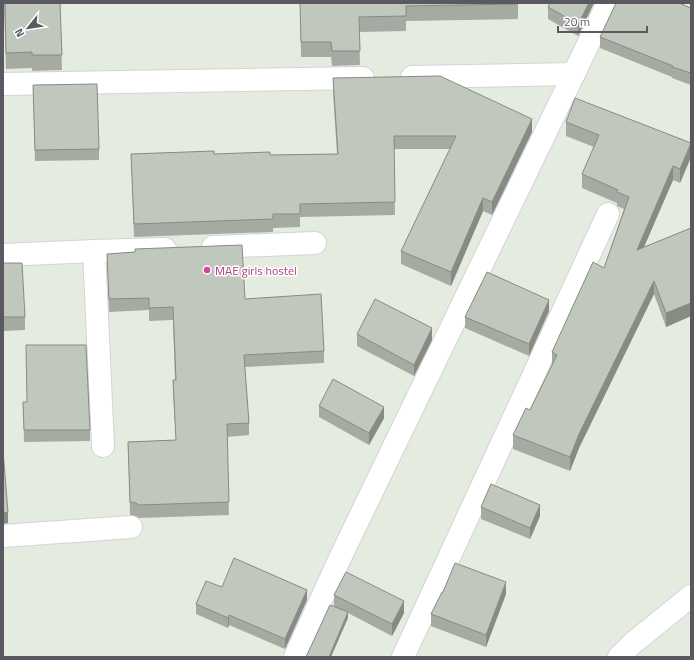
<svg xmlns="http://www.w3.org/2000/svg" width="694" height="660" viewBox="0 0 694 660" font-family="'Titillium Web',sans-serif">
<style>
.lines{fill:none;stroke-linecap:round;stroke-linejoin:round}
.minor-casing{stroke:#d6d2da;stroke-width:24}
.minor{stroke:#fff;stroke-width:22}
.wall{fill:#a5aba2}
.shaded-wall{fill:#868b84}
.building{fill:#c0c7bc;stroke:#868b84}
.hotel-dot{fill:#d1479c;stroke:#fff;stroke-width:1.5}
.labels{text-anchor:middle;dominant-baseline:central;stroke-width:3;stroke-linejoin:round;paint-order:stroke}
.hotel-label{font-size:12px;fill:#b23c85;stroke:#fff;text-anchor:start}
</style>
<rect width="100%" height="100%" fill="#e3ecde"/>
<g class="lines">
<g class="minor-casing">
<g id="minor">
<polyline points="412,77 574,74"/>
<polyline points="3,84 363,78"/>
<polyline points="213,247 315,243"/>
<polyline points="94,251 165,249"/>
<polyline points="3,255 94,251 103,446"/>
<polyline points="3,536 131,527"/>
<polyline points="295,657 340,558 608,3"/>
<polyline points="403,657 608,214"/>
<polyline points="619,657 632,644 691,596"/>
</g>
</g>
<use href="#minor" class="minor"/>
</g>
<g class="wall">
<polygon points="4,3 60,3 62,70 32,71 32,68 6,69"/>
<polygon points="300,3 518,3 518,19 406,21 406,31 359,32 360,65 332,66 331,57 301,57"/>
<polygon points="550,3 594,3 578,36 548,19 548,7"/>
<polygon points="683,3 683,5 691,8 691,85 672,78 672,77 600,48 600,37"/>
<polygon points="333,78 532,132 492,215 483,211 451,286 401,264 401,251 450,149 394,149 395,215 300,217 300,227 273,228 273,232 134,237 131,154 214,154 270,155 337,154 333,91"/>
<polygon points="33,85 99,149 99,160 35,161"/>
<polygon points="566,122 691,157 680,183 673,180 644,247 691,228 691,316 666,327 654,294 579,448 570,471 513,449 513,435 530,410 552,366 552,352 604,268 624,209 617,206 617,203 582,188 582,174 594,147 566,136"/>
<polygon points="107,254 245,299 324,351 324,363 245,367 249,423 249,435 227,437 229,515 139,518 136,516 130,515 128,442 176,440 173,392 173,380 175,380 173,320 149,321 149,310 109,312"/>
<polygon points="3,263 25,317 25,330 3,331"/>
<polygon points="549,311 529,356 465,328 465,317"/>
<polygon points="357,334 432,340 414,376 357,346"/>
<polygon points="23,402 90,430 90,441 24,442"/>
<polygon points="319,406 384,418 369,445 319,417"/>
<polygon points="481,507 540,516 530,539 481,519"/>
<polygon points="222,587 307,600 285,649 229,625 228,628 196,614 196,604"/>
<polygon points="443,592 506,594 486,647 431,626 431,614"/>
<polygon points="334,595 404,613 392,636 348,613 348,618 334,606"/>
</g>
<g class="shaded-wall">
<polygon points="589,3 594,3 578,36 578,24"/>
<polygon points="532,119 532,132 492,215 492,202"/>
<polygon points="691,143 691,157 680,183 680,169"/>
<polygon points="673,166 673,180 637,263 637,250"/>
<polygon points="483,198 483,211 451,286 451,272"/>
<polygon points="654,281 654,294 579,448 570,471 570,457 579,434"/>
<polygon points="549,300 549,311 529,356 529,344"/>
<polygon points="691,303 691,316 666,327 666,313"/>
<polygon points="432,328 432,340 414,376 414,365"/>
<polygon points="384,407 384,418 369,445 369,433"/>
<polygon points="540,505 540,516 530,539 530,528"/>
<polygon points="8,512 8,523 3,524 3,513"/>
<polygon points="506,582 506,594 486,647 486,635"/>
<polygon points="307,590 307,600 285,649 285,639"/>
<polygon points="404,601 404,613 392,636 392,624"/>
<polygon points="348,612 348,618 331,657 329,657"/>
<polygon points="229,615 229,625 228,628 228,618"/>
</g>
<g class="building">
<polygon points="5,3 60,3 62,55 32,55 32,52 6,53"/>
<polygon points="300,3 518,3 518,4 406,6 406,16 359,17 360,51 332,51 331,42 301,42"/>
<polygon points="550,3 589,3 578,24 548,7"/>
<polygon points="616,3 682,3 681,4 691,8 691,73 672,67 673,66 600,37"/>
<polygon points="440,76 532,119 492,202 483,198 451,272 401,251 456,136 394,136 395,202 300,204 300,214 273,214 273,219 134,224 131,154 214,151 214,154 270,152 270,155 338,154 333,78"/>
<polygon points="97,84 99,149 35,150 33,85"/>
<polygon points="575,98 691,143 680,169 673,166 637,250 691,228 691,303 666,313 654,281 579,434 570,457 513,435 526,408 530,410 557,355 552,352 593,262 604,268 629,197 617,192 618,190 582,174 599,135 566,122"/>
<polygon points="242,245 245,299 321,294 324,351 244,355 249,423 227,424 229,502 139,505 136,503 130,502 128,442 176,440 173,380 176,380 173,307 149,308 149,298 109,299 107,254 135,252 135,249"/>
<polygon points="3,263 22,263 25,317 3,317"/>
<polygon points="487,272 549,300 529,344 465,317"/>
<polygon points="375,299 432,328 414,365 357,334"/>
<polygon points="26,345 86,345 90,430 24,430 23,402 27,402"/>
<polygon points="333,379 384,407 369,433 319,406"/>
<polygon points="3,451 8,512 3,513"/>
<polygon points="491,484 540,505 530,528 481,507"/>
<polygon points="234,558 307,590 285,639 229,615 228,618 196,604 206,581 222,587"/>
<polygon points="455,563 506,582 486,635 431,614 442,592 443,592"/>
<polygon points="346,572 404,601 392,624 334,595"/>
<polygon points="330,605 348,612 329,657 306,657"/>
</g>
<circle class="hotel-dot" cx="207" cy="270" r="4"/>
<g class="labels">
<g class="hotel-label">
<text x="215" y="270">MAE girls hostel</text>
</g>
</g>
<rect width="694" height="660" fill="none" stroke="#5c5861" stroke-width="8"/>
<g transform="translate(28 28) rotate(240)" stroke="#ffffff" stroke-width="3" paint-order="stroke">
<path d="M0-3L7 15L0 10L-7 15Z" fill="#5c5861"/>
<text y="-6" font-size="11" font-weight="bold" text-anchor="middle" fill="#5c5861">N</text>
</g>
<path d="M558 26v6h89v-6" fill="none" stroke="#5c5861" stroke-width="2"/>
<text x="564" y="26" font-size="12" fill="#5c5861" stroke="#ffffff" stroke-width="3" paint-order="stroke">20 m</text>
</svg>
